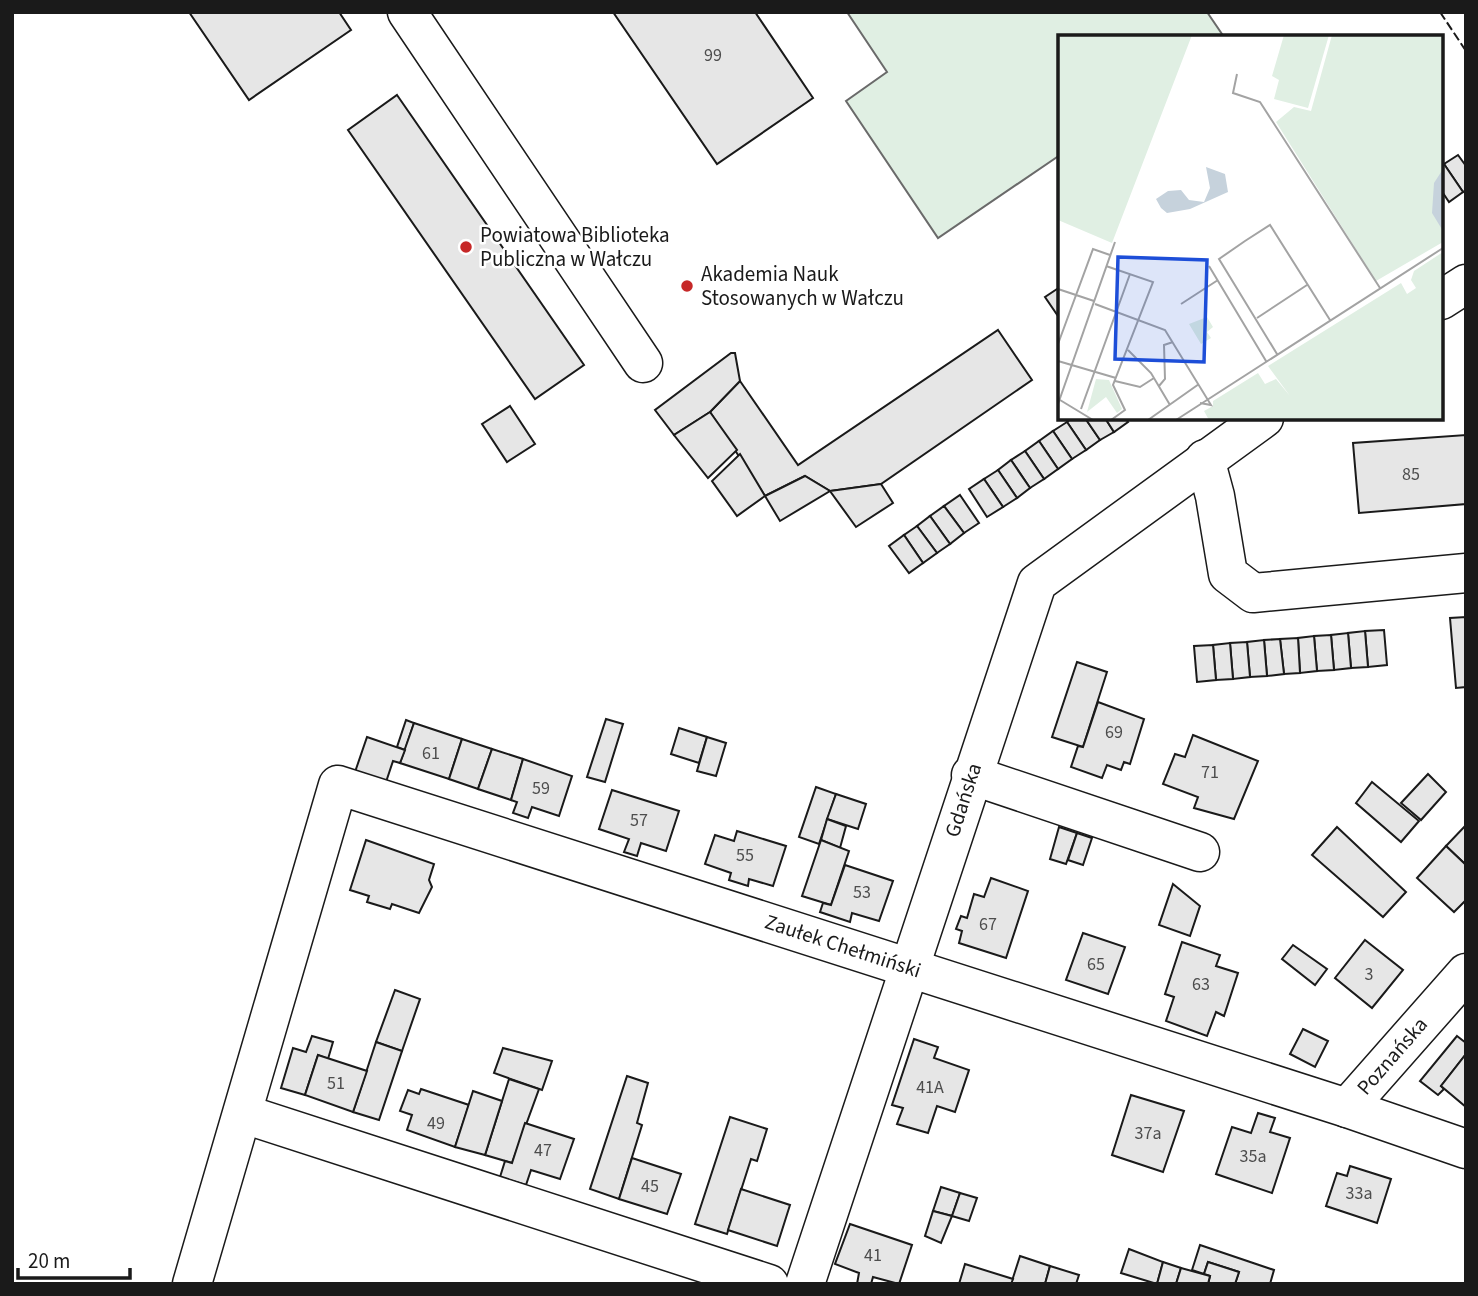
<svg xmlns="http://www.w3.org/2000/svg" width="1478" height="1296" viewBox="0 0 1478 1296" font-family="'Source Sans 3',sans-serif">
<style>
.green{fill:#e0efe3;stroke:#6a6a6a;stroke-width:2}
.building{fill:#e6e6e6;stroke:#1a1a1a;stroke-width:2}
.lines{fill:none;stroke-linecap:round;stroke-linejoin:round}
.minor-casing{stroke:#1a1a1a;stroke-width:41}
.minor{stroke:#fff;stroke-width:38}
.fence{stroke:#1a1a1a;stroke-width:2;stroke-dasharray:9 3.5;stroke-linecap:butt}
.poi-dot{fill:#c62828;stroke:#fff;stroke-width:2.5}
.labels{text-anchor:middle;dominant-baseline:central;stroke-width:5;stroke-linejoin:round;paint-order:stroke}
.number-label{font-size:18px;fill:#4d4d4d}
.poi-label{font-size:21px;fill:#1a1a1a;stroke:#fff;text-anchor:start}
.street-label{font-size:21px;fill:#1a1a1a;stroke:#fff}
.inset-road{fill:none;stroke:#a3a3a3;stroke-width:2}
.view{fill:#1d4ed8;fill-opacity:0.15;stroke:#1d4ed8;stroke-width:3.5}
.inset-edge{fill:none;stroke:#1a1a1a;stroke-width:3.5}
</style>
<rect width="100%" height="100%" fill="#fff"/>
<polygon class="green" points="847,12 1207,12 1224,37 1060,37 1060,155 938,238 846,101 887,72"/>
<g class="building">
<polygon points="189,12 339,12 351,30 249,100"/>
<polygon points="613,12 755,12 813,98 717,164"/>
<polygon points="397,95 584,365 535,399 348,130"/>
<polygon points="1458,155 1466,166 1466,190 1463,192 1444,164"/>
<polygon points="1444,164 1463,192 1449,202 1441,190 1441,166"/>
<polygon points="1060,287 1060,319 1045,297"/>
<polygon points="998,330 1032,380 881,484 830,491 805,476 765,496 710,412 740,381 798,465"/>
<polygon points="731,353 735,353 740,381 710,412 674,435 655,410"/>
<polygon points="510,406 535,444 507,462 482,424"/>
<polygon points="710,412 737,450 708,478 674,435"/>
<polygon points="1072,418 1085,418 1100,440 1086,450 1067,422"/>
<polygon points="1085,418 1105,418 1114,432 1100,440"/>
<polygon points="1105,418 1125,418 1128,422 1114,432"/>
<polygon points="1067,422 1086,450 1072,459 1053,431"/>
<polygon points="1053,431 1072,459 1058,469 1039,441"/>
<polygon points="1466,435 1466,504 1359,513 1353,443"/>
<polygon points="1039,441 1058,469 1044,479 1025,451"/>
<polygon points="1025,451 1044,479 1030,488 1011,460"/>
<polygon points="740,454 765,496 737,516 712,481"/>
<polygon points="1011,460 1030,488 1017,498 998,470"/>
<polygon points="998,470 1017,498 1003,507 984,479"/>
<polygon points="805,476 830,491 780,521 765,496"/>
<polygon points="984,479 1003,507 987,517 969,489"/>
<polygon points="881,484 893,503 856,527 830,491"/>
<polygon points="960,495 979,523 964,533 944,506"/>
<polygon points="944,506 964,533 950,544 930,516"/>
<polygon points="930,516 950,544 937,553 917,526"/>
<polygon points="917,526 937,553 923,563 904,535"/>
<polygon points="904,535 923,563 909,573 889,546"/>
<polygon points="1466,617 1466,687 1456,688 1450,618"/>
<polygon points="1384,630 1387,665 1368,667 1365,631"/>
<polygon points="1365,631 1368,667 1351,668 1348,633"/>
<polygon points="1348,633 1351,668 1334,670 1331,635"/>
<polygon points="1331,635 1334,670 1317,671 1314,636"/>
<polygon points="1314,636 1317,671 1300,673 1298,638"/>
<polygon points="1298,638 1300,673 1284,674 1280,639"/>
<polygon points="1280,639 1284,674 1267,676 1264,640"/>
<polygon points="1264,640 1267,676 1250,677 1247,642"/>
<polygon points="1247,642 1250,677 1233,679 1230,643"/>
<polygon points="1230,643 1233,679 1216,680 1213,645"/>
<polygon points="1213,645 1216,680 1197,682 1194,646"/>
<polygon points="1077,662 1107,672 1083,747 1052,737"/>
<polygon points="1098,702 1144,719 1130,764 1124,762 1121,770 1107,765 1102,778 1071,767 1078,746 1083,747"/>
<polygon points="606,719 623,724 605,782 587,777"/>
<polygon points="406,720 414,723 405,750 397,747"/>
<polygon points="414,723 462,739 449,779 400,763"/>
<polygon points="679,728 707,737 699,763 671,754"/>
<polygon points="1193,735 1258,761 1234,819 1194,808 1198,797 1163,784 1175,754 1185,757"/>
<polygon points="367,737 405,750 400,763 393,761 386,782 355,772"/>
<polygon points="707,737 726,743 716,776 697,771"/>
<polygon points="462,739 492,749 478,789 449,779"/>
<polygon points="492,749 523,759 511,800 478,789"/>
<polygon points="523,759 572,776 559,816 532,807 528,818 513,813 517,802 511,800"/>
<polygon points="1428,774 1446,792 1421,820 1401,803"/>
<polygon points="1372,782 1419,821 1401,842 1356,803"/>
<polygon points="816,787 836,794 819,844 799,837"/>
<polygon points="612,790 679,811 666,851 641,843 637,856 624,852 629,839 599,829"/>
<polygon points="836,794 866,804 858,829 827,819"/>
<polygon points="827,819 846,826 840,848 821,840"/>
<polygon points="1466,825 1466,865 1446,846"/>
<polygon points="1059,827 1077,833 1066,864 1050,859"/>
<polygon points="1337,827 1406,892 1383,917 1312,855"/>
<polygon points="737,831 786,846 773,886 749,879 748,886 729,880 731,873 705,864 715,835 734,841"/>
<polygon points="1077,833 1092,838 1083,865 1068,860"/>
<polygon points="366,840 434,864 429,880 432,887 419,913 392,904 390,909 367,902 369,896 350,890"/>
<polygon points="821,840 849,851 831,905 802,896"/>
<polygon points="1446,846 1466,865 1466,900 1454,912 1417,878"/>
<polygon points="845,865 893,881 879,921 852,913 850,922 820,912 823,903 831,905"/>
<polygon points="991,878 1028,891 1006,958 959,943 962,931 956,929 961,916 967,918 974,894 984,897"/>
<polygon points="1173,884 1200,906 1190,936 1159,925"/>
<polygon points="1083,933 1125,947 1108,994 1066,980"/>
<polygon points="1365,940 1403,970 1372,1008 1335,978"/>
<polygon points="1182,942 1220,955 1216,966 1238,973 1224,1016 1216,1012 1207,1036 1166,1021 1174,997 1165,994"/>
<polygon points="1293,945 1327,969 1315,985 1282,959"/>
<polygon points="395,990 420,999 402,1051 376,1042"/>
<polygon points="1303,1029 1328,1041 1315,1067 1290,1054"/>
<polygon points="312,1036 333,1042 328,1059 318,1055 305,1095 281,1088 293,1048 306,1052"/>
<polygon points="1457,1036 1466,1043 1466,1054 1441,1086 1444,1089 1438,1095 1420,1081"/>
<polygon points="914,1039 938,1047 934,1058 969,1070 955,1112 937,1106 928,1133 897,1124 903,1108 892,1105"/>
<polygon points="376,1042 402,1051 379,1120 353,1112"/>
<polygon points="503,1048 552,1061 542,1090 494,1073"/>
<polygon points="1466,1054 1466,1107 1441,1086"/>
<polygon points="318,1055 367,1071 353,1112 305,1095"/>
<polygon points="627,1076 648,1083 637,1123 642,1125 619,1199 590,1189"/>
<polygon points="509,1079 539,1089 512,1163 485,1155"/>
<polygon points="421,1089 469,1105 455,1147 407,1130 412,1115 400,1111 408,1090 419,1094"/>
<polygon points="473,1091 502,1101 485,1155 455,1147"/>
<polygon points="1131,1095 1184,1111 1163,1172 1112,1155"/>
<polygon points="1258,1113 1275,1118 1270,1132 1290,1138 1272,1193 1216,1174 1232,1127 1251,1133"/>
<polygon points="730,1117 767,1129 757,1161 751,1159 727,1234 695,1224"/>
<polygon points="525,1123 574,1139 560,1179 531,1170 526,1185 500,1177 505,1161 512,1163"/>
<polygon points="632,1158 681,1174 667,1214 619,1199"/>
<polygon points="1350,1166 1391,1179 1377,1223 1326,1206 1337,1173 1347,1176"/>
<polygon points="941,1187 960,1193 952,1216 933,1211"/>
<polygon points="741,1189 790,1205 777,1246 728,1230"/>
<polygon points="960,1193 977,1198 969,1221 952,1216"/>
<polygon points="933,1211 952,1216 941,1243 925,1236"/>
<polygon points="850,1224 912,1245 899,1284 873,1277 871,1284 857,1284 859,1273 835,1264"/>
<polygon points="1200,1245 1274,1270 1270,1284 1235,1284 1239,1272 1208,1262 1204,1274 1192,1270"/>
<polygon points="1129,1249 1163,1262 1157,1284 1121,1273"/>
<polygon points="1020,1256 1050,1266 1045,1284 1011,1284"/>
<polygon points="1163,1262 1181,1268 1176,1284 1157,1284"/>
<polygon points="1208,1262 1239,1272 1235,1284 1208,1284 1210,1276 1204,1274"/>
<polygon points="965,1264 1013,1279 1011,1284 959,1284"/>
<polygon points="1050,1266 1079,1275 1076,1284 1045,1284"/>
<polygon points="1181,1268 1210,1276 1208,1284 1176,1284"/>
</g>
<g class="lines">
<g class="minor-casing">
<g id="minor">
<polyline points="407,12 643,363"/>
<polyline points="1441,300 1466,284"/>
<polyline points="1205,459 1215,496 1228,574 1253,593 1466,573"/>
<polyline points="971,775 1200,852"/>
<polyline points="1347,1108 1466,973"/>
<polyline points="244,1114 769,1284"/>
<polyline points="192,1284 338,785 1347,1108 1466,1149"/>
<polyline points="805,1284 1037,583 1264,418"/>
</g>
</g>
<use href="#minor" class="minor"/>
<polyline class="fence" points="1440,12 1466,51"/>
</g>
<g class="poi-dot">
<circle cx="466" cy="247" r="7"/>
<circle cx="687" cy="286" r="7"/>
</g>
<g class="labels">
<g class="number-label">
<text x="713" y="55">99</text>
<text x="1411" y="474">85</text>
<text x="1114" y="732">69</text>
<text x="431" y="753">61</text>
<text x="1210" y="772">71</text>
<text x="541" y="788">59</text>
<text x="639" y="820">57</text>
<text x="745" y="855">55</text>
<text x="862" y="892">53</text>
<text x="988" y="924">67</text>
<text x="1096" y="964">65</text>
<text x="1369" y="974">3</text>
<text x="1201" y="984">63</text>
<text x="336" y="1083">51</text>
<text x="930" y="1087">41A</text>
<text x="436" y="1123">49</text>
<text x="1148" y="1133">37a</text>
<text x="543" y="1150">47</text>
<text x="1253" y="1156">35a</text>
<text x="650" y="1186">45</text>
<text x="1359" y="1193">33a</text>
<text x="873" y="1255">41</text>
</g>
<g class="poi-label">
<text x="480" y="235">Powiatowa Biblioteka<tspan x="480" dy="24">Publiczna w Wałczu</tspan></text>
<text x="701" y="274">Akademia Nauk<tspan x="701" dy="24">Stosowanych w Wałczu</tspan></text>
</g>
<g class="street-label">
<text transform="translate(963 800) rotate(-72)">Gdańska</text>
<text transform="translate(843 946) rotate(18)">Zaułek Chełmiński</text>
<text transform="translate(1392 1056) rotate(-49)">Poznańska</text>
</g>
</g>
<g transform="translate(1058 35)">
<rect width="385" height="385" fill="#fff"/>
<path d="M0,0H134L54,208L0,185ZM226,0H271L250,73L216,64L221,45L214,41ZM274,0H385V207L318,246L218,87L236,72L253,76ZM385,217V385H151L146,376L155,371V366L200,338L207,349L218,344L232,361L210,331L343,248L349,259L358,253L353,245L356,236ZM149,282L155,292L149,297L153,303L143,309L131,289ZM38,344L51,345L64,374L59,378L48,362L29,377Z" fill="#e0efe3"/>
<path d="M148,132L167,139L170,157L132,174L109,178L103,173L98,164L110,156L123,155L131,165L146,167L152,153ZM385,134V196L374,178L376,148Z" fill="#c6d2dc"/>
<path class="inset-road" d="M179,39L175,58L202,67L322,253M48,231L95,247L55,350L67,375L53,385M151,231L208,326M0,254L36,266M37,269L107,295L153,370L142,368M123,269L160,245M199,283L249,250M0,309L35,214L52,220M70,315L93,338L112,370M219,319L161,224L187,206L212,190L272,285M0,326L58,343M57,346L82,352L96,343M101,351L107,344L106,310L115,307M2,365L35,385M0,369L57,207M23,374L72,239M90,385L141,349M118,385L385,213"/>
<path class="view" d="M60,222L149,225L146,327L57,324Z"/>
<rect width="385" height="385" class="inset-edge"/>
</g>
<rect width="1478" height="1296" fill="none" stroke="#1a1a1a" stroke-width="28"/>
<path d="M18 1268v10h112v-10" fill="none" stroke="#1a1a1a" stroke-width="3.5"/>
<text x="28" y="1268" font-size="21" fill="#1a1a1a" stroke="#ffffff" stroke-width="5" paint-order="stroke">20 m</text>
</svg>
